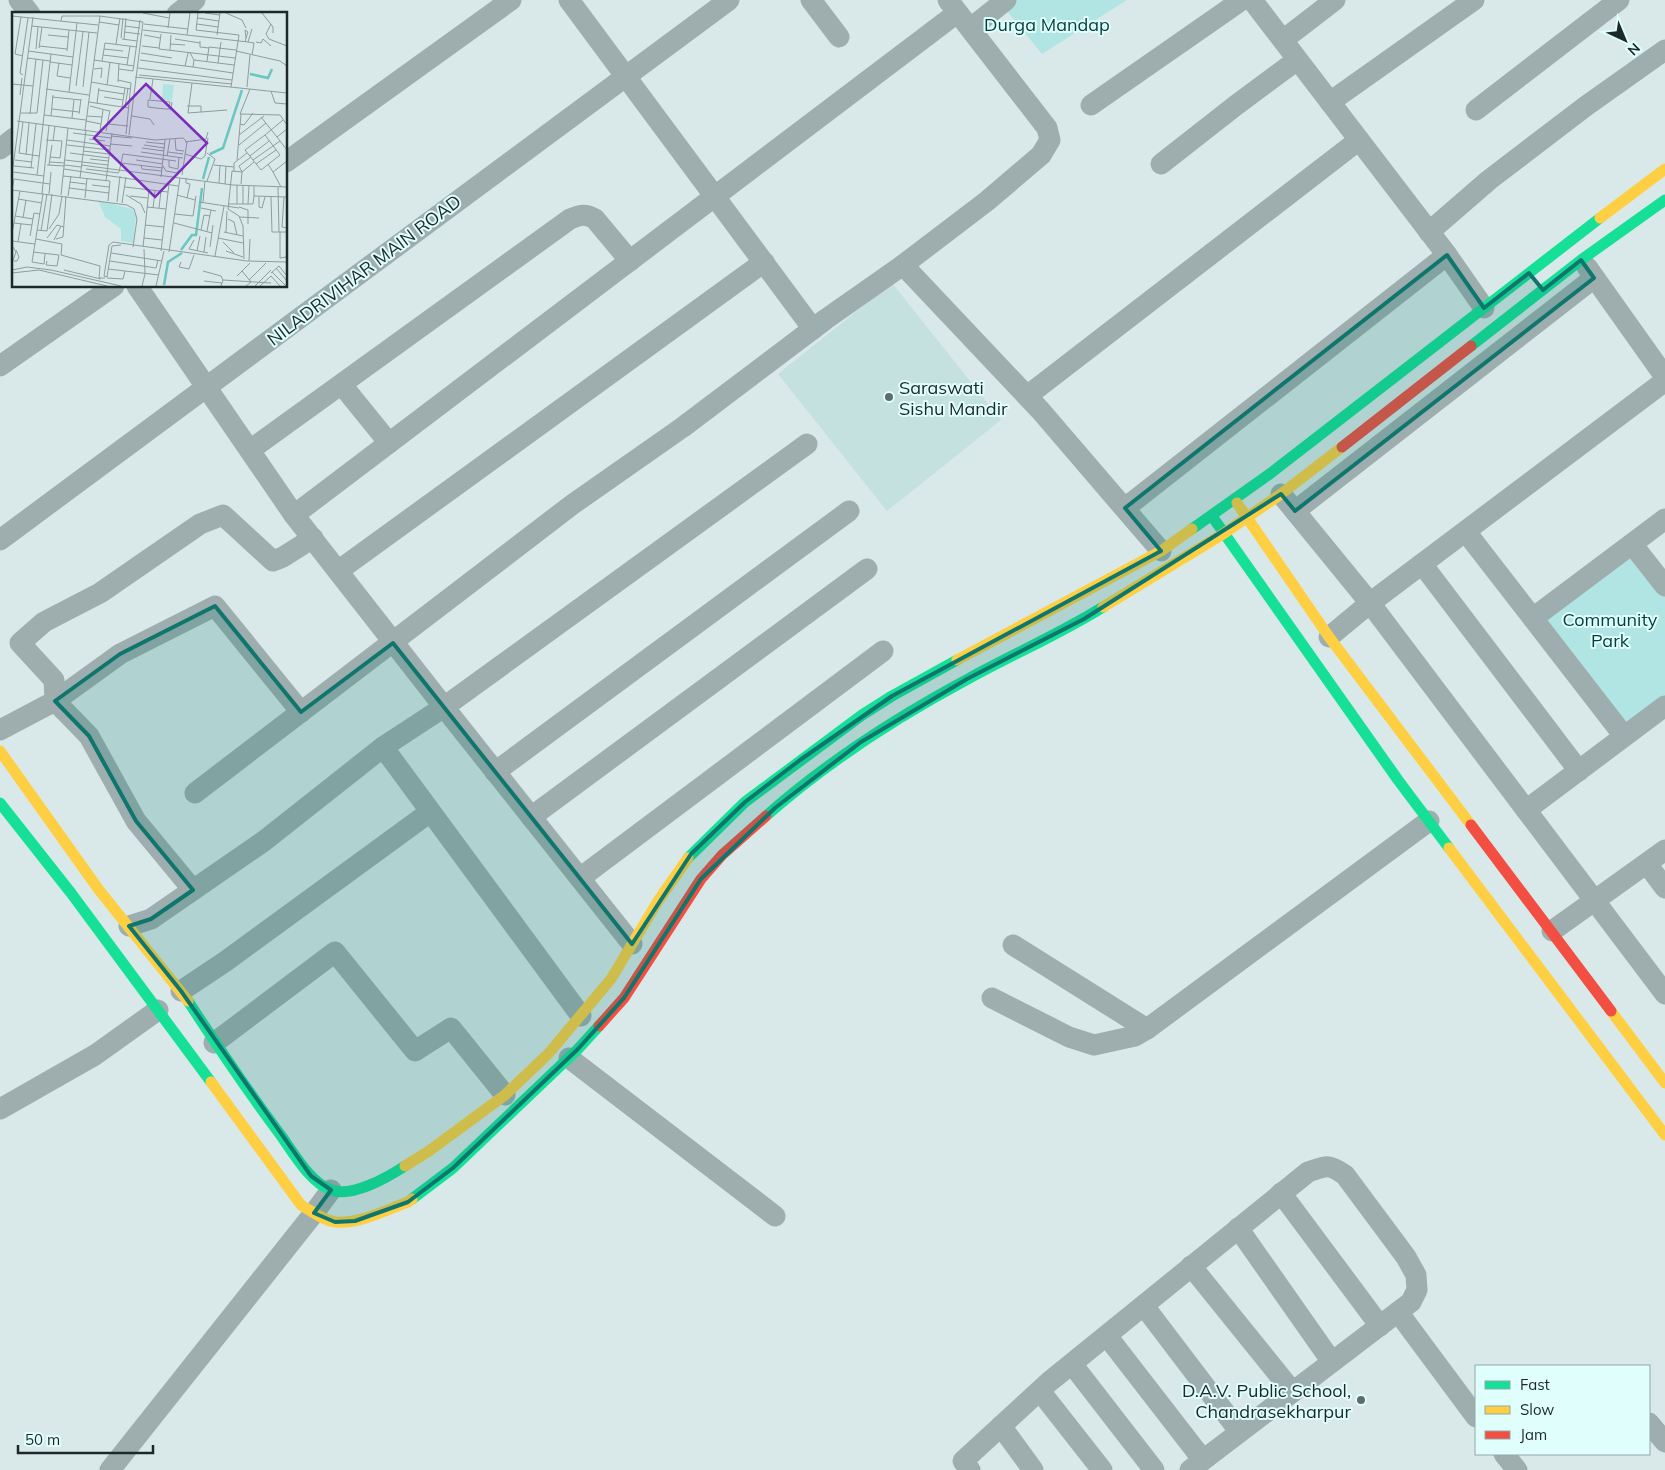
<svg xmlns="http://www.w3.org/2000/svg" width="1665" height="1470" viewBox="0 0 1665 1470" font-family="Mulish,sans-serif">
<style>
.built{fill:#c4e0df}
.green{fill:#b1e5e3}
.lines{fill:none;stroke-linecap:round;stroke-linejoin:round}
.street{stroke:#9eaeae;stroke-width:21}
.fast{stroke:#16e098;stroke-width:11}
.slow{stroke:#ffcf43;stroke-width:11}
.jam{stroke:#f24e42;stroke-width:11}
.marked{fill:#0f766e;fill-opacity:0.2;stroke:#0f766e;stroke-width:4;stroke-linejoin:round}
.poi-dot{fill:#5f6c6c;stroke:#dffefc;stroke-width:2}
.labels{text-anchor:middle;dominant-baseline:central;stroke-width:4;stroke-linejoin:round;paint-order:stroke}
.park-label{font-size:18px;fill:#033d3c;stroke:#dffefc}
.street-label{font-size:18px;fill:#1d2928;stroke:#dffefc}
.poi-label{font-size:18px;fill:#1d2928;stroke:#dffefc;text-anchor:start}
.inset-river{fill:none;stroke:#6ac5c3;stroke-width:2.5}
.inset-road{fill:none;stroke:#8e9c9c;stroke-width:1}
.view{fill:#7b2cbf;fill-opacity:0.15;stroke:#7b2cbf;stroke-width:2.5}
.inset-edge{fill:none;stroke:#1d2928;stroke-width:2.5}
</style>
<rect width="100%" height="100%" fill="#d9e9e9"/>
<polygon class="built" points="892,283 1001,420 887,511 778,374"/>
<g class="green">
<polygon points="1010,0 1127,0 1042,54 1002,5"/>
<polygon points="1632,544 1665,586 1665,706 1624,736 1533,618"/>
</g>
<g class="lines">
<g class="street">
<polyline points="19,0 30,14"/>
<polyline points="569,0 813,329"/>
<polyline points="811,0 839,37"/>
<polyline points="1252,0 1447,255 1484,308"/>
<polyline points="177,14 195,0"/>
<polyline points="971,28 1006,0"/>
<polyline points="1283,40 1335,0"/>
<polyline points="1330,102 1474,0"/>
<polyline points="1091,105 1242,0"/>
<polyline points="1476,110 1619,0"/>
<polyline points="0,149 14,138"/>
<polyline points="286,162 511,0"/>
<polyline points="1161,164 1235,106 1297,60"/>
<polyline points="1429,232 1489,180 1586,106 1665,50"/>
<polyline points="903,265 1040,410 1161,551"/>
<polyline points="1587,267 1665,377"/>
<polyline points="137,286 294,515 444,707 632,944"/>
<polyline points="0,366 114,286"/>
<polyline points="342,385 389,443"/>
<polyline points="1027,396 1359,140"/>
<path d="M250,450L570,219C580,215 585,213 595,219L630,261"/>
<polyline points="1281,494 1370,603 1665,994"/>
<polyline points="1125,508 1447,255"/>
<polyline points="1295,511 1594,278"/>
<polyline points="294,515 957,13"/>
<polyline points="1466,532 1624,736"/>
<polyline points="0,540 729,0"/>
<polyline points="1632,544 1665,586"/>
<polyline points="1422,564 1579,771"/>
<polyline points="338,571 764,262"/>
<polyline points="1533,618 1665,519"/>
<polyline points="1329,637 1370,603 1665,381"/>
<polyline points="0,730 55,701 54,680 20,643 44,622 100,593 200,524 223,515 273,561 283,557 313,538"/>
<polyline points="383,747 581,1016"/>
<polyline points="495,772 849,511"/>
<polyline points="195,793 573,504 683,427 826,319 903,265 987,201 1041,155 1050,140 1047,128 948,0"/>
<polyline points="1526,810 1665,706"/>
<polyline points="531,817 867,569"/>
<polyline points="1647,864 1665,888"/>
<polyline points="580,878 883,651"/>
<polyline points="193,890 136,821 89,736 55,701 120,654 215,606 301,712"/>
<polyline points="129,926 151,919 264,841 383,747 444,707 807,444"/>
<polyline points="1552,931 1665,850"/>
<polyline points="1013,945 1147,1029"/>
<polyline points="181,991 226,961 430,812"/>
<polyline points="992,998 1069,1037 1094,1045 1135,1036 1147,1029 1429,821"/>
<polyline points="214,1043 335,952 415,1051 451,1028 505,1095"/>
<polyline points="569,1058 775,1216"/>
<polyline points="0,1109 95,1055 158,1010"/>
<polyline points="1281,1193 1380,1326"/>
<polyline points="1238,1228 1332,1362"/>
<polyline points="1191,1266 1292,1391"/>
<polyline points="1144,1306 1239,1431"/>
<polyline points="1398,1312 1476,1417"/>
<polyline points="1107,1336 1203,1460"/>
<polyline points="1072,1364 1154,1470"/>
<polyline points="1040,1391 1102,1470"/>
<polyline points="1649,1423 1665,1442"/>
<polyline points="1001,1426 1033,1470"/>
<polyline points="1504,1454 1517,1470"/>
<polyline points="110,1470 314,1213 331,1190"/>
<path d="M970,1470L963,1461L1049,1382L1308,1172C1326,1166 1328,1163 1345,1175L1406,1257L1416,1275L1417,1290L1411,1302L1190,1470"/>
</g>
<g class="fast">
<polyline points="1471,346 1581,260 1665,200"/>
<polyline points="1214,519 1398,780 1449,848"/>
<polyline points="1192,529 1271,473 1600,218"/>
<polyline points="0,803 71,893 211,1082"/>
<path d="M766,816C827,762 897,717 968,679C1013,654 1060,634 1103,607"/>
<polyline points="688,858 745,802 862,715 892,696 957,660"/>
<path d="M188,1001C218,1047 249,1093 282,1137C294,1154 310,1182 331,1190C352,1198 388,1177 405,1166"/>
<polyline points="412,1199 453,1168 578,1049 599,1026"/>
</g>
<g class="slow">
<polyline points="1600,218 1665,169"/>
<polyline points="1237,503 1329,637 1471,825"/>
<polyline points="1103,607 1223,534 1281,494 1342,447"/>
<polyline points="957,660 1161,551 1192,529"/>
<polyline points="0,751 99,890 188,1001"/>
<polyline points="1449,848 1665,1135"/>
<polyline points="1611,1011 1665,1083"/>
<path d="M211,1082L301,1205C311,1211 324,1221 336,1222C360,1224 386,1210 408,1202L412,1199"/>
<polyline points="405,1166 429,1151 505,1095 549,1053 611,979 658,901 688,858"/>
</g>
<g class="jam">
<polyline points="1342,447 1471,346"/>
<polyline points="1471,825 1611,1011"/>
<polyline points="599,1026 624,998 701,879 722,855 766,816"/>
</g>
</g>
<path class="marked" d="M1447,255L1484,308L1529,273L1543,290L1581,260L1594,278L1295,511L1281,494L1084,619L967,679L861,742L775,808L701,879L624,998L578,1049L453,1168L408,1202L355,1221L335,1222L314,1213L331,1190L311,1176L181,991L129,926L151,919L193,890L136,821L89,736L55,701L120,654L215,606L301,712L393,643L632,944L691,854L745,802L800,760L892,696L1161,551L1125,508Z"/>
<g class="poi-dot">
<circle cx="889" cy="397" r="5"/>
<circle cx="1361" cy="1400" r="5"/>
</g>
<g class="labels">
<g class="park-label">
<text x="1047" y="24">Durga Mandap</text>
<text x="1610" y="619">Community<tspan x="1610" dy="21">Park</tspan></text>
</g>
<g class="street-label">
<text transform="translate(364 270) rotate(-37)">NILADRIVIHAR MAIN ROAD</text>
</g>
<g class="poi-label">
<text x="899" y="387">Saraswati<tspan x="899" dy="21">Sishu Mandir</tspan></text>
<text x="1351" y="1390" text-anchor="end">D.A.V. Public School,<tspan x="1351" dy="21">Chandrasekharpur</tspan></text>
</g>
</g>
<g transform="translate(12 12)">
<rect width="275" height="275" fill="#d9e9e9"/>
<path d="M151,72L162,73L160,89L150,88ZM86,188L120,197L124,204L121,231L109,229V217L93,205Z" fill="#b1e5e3"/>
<path class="inset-river" d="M238,62L256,66L260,57M198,142L211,136L230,78M191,167L197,145M169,238L180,223H184L190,176M152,273L156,250L170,241"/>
<path class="inset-road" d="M131,1L157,6M193,1L208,3M214,1L230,8L234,16M250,1L261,15V21M0,4L86,13M9,5L3,42L11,44M186,6L207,9M49,9L50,4H88M87,10L107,13M132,12L176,17M185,12L206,15M259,12L254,22L257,27L275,34V39M20,14L85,21M113,14L128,16M156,16L158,1M131,18L236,30L240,17M184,18L227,23L219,75M184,18L186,1M112,20L128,22M36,23L56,25M132,23L148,26M175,23L178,1M205,23L208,1M109,26L111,6M110,27L125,29M112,27L114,6M163,27L188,31M188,29V35L197,36M233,30L234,26L236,20L233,18L234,26M236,30L242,31L240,43M244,30L249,31L251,27L259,34M104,32L108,6M158,32L173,33M27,34L55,37M130,34L147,36M27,36L30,15M24,37L26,15M92,37L111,39M147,37L223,46M147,37L149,22M158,38L159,23M16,39L61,45M55,39L57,18M224,39L268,49L275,54M129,41L160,46M91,43L116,46M15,46L38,49M82,48L122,54M128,48L173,54L176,41M182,48L222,53M90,49L93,31L125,35M195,49L197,35L224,38M38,50L60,53M47,51L45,64L58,66M206,51L209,30M115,53L118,34M173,54L181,55L182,48L178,41M181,55L221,61M126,56L220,68M82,57L90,56L89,66M107,57L121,59L128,8M11,63L8,61L16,6M127,63L220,72M123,65L275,81M106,68L119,71L114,122M79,70L119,77M106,70L107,51M180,71L176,101L215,98M0,72L21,74M95,73L98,50M64,74L71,20M71,75L77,20M235,75L238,43M34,77L77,83M238,77L228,102L268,103L275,113M86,78L112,82M259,79L263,91L275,92M57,80L65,11M8,83L10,66M40,85L69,88M92,85L111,88M138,87L141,67M77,90L117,96M85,91L87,76M78,94L97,99M175,94H189V100M110,95L113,76M113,95L116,76M40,97L67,100M157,97L158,90L136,88V95L144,96L154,97H159L160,90M9,101H25L31,48M18,102L24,47M67,102L69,87M32,103L74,108M39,104L41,83M75,104L90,105M120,104L138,107L142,113M249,105L265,125M60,106L62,88M5,109L143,128L171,126L175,130L170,163M74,109L89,112M11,110L7,141L27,144M31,112L39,42M96,112L116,114M228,112L232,113L241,101M275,117L265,125L275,138M73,118L88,4L131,10M88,119L91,98M94,119L98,98M61,121L99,126M117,123L131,10M227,123L252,104M253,123L268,143L249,158L233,138ZM253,123L271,108M99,124L120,126M77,127L93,129M163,127L164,138L172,139M34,128L50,129M55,128L98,134M41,129L43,114M134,130L153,132M173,130L194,127L196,120M98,132L120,134M55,133L98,138M132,133L153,136M227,133L254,111M130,136L152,139M71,139L97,142M129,140L171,146M156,140L171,142M58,141L97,146M195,141L203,147L195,169M173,142L189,147L193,144L196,126M14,143L17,111M155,144L158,127M238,144L257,129M38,145L48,146L50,129M78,147L96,149M3,148L20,150M53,148L96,153M124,148L151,152M157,148V155L166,157L167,145M225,148L229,102M241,148L268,129M38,150L53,151M109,151L151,156M244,152L264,138M256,152L261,160L275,149M35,153L53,154M37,153L40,133M53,153L69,155M69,153L221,173L275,175M129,153L130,157L150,159M202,153L222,155M2,154L22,156M151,154L154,159L165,161L167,158M19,156L24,112M52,157L166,174M74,157L107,161M222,159V151L235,141M1,160L32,164M107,160L111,142L164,149M261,160L269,175M0,162L21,5M25,163L31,113M51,164L98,169M149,165L153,128M68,166L74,118M174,166V171L178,172L175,186M94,169L100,121M58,170L74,172M207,171L208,153M213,172L214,154M229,172L230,160L242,150M80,173L97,175M225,173V192M242,174V184L275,185M113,175L156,180M266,175L267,220M57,176L97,181M0,178L115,193L122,197L125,207L121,235M0,178L2,167L38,172M30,182L37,113M31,182L20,250L32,252L33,242M37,182L39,160M49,183L56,116M114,183L129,192L133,201M165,183L183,188M56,184L59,164M118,184L136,186M247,185V195L250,196L253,185M259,185L260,220H275M272,185L270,215L275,216M73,186L75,166M6,187L30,191M96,189L98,169M105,190L108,164M187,190L227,196M191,190L193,169M110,191L114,165M217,192H241L242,184M231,192V173M236,192L237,174M135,195L154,197M227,195L236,198V212M141,196L143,179M147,196L149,179M189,196L204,199M163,202L181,204L184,184M3,204L21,207M228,205L247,206M11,206L14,188M216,207L222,210L225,223M2,211L20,213M162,211L200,221M133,213L152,215M37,217L47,202L50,184M25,218L35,219L40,182M189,218L192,203L198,204M29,219L35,182M195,219L199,198M212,220L231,224M268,220V246L274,245L275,241M0,221L8,179M214,221L215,199M18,224L22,201L28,202M35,226L45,213L52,215M132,226L150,228M206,226L231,231M24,227L50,232L49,243L88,254L87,266H93M44,227L51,225L54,184M42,228L49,214M182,228L177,237L196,241M0,229L23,232M6,230L9,212M211,230L222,241M131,235L137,178M198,235L201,213M149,239L157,172M185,239L188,224M214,239L231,245M21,240L47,243L45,254L34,253L35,249M157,240L168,166M192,240L194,225M99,241L150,249M203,244L212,194M232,247L231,214L227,204L216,197L220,159L230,160L227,154L239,145M2,249H5L7,245L4,238M98,249L144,256L146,248M237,249L238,227M169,250L167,255L177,257L182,243M0,251L4,240L1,235M264,256L275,269M96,257L147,263M0,258L15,255L39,258L109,274M52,258L89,267M191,259L209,264L211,268L209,274M230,259L239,270L234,274M260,260L274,274M0,261L27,258L95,274M259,261L267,254L275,264M92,264L97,233L101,230L235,249L275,250M92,264L95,265L100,234L109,233M225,264L238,251M95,266L111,267L113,259M211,268L259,271M237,268L254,251M192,269L210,271M130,274L133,262L132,237M144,274L152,239M243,274L259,258M248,274L259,264L268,274"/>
<path class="view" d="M134,72L195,131L143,185L82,126Z"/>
<rect width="275" height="275" class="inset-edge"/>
</g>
<rect x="1475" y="1365" width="175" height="90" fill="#dffefc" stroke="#91a9a7"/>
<rect x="1485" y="1381" width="25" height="8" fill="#16e098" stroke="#91a9a7"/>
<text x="1520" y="1390" font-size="15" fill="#1d2928">Fast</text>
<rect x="1485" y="1406" width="25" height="8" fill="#ffcf43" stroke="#91a9a7"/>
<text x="1520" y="1415" font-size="15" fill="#1d2928">Slow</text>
<rect x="1485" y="1431" width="25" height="8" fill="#f24e42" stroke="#91a9a7"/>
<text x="1520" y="1440" font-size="15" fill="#1d2928">Jam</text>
<g transform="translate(1625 40) rotate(136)" stroke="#dffefc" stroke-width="4" paint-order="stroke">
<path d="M0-4L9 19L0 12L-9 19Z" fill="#1d2928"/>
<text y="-8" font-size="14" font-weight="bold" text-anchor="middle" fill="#1d2928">N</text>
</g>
<path d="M18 1445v8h135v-8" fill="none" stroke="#1d2928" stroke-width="2.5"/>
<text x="25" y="1445" font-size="15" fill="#1d2928" stroke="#dffefc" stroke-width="4" paint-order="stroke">50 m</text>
</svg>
